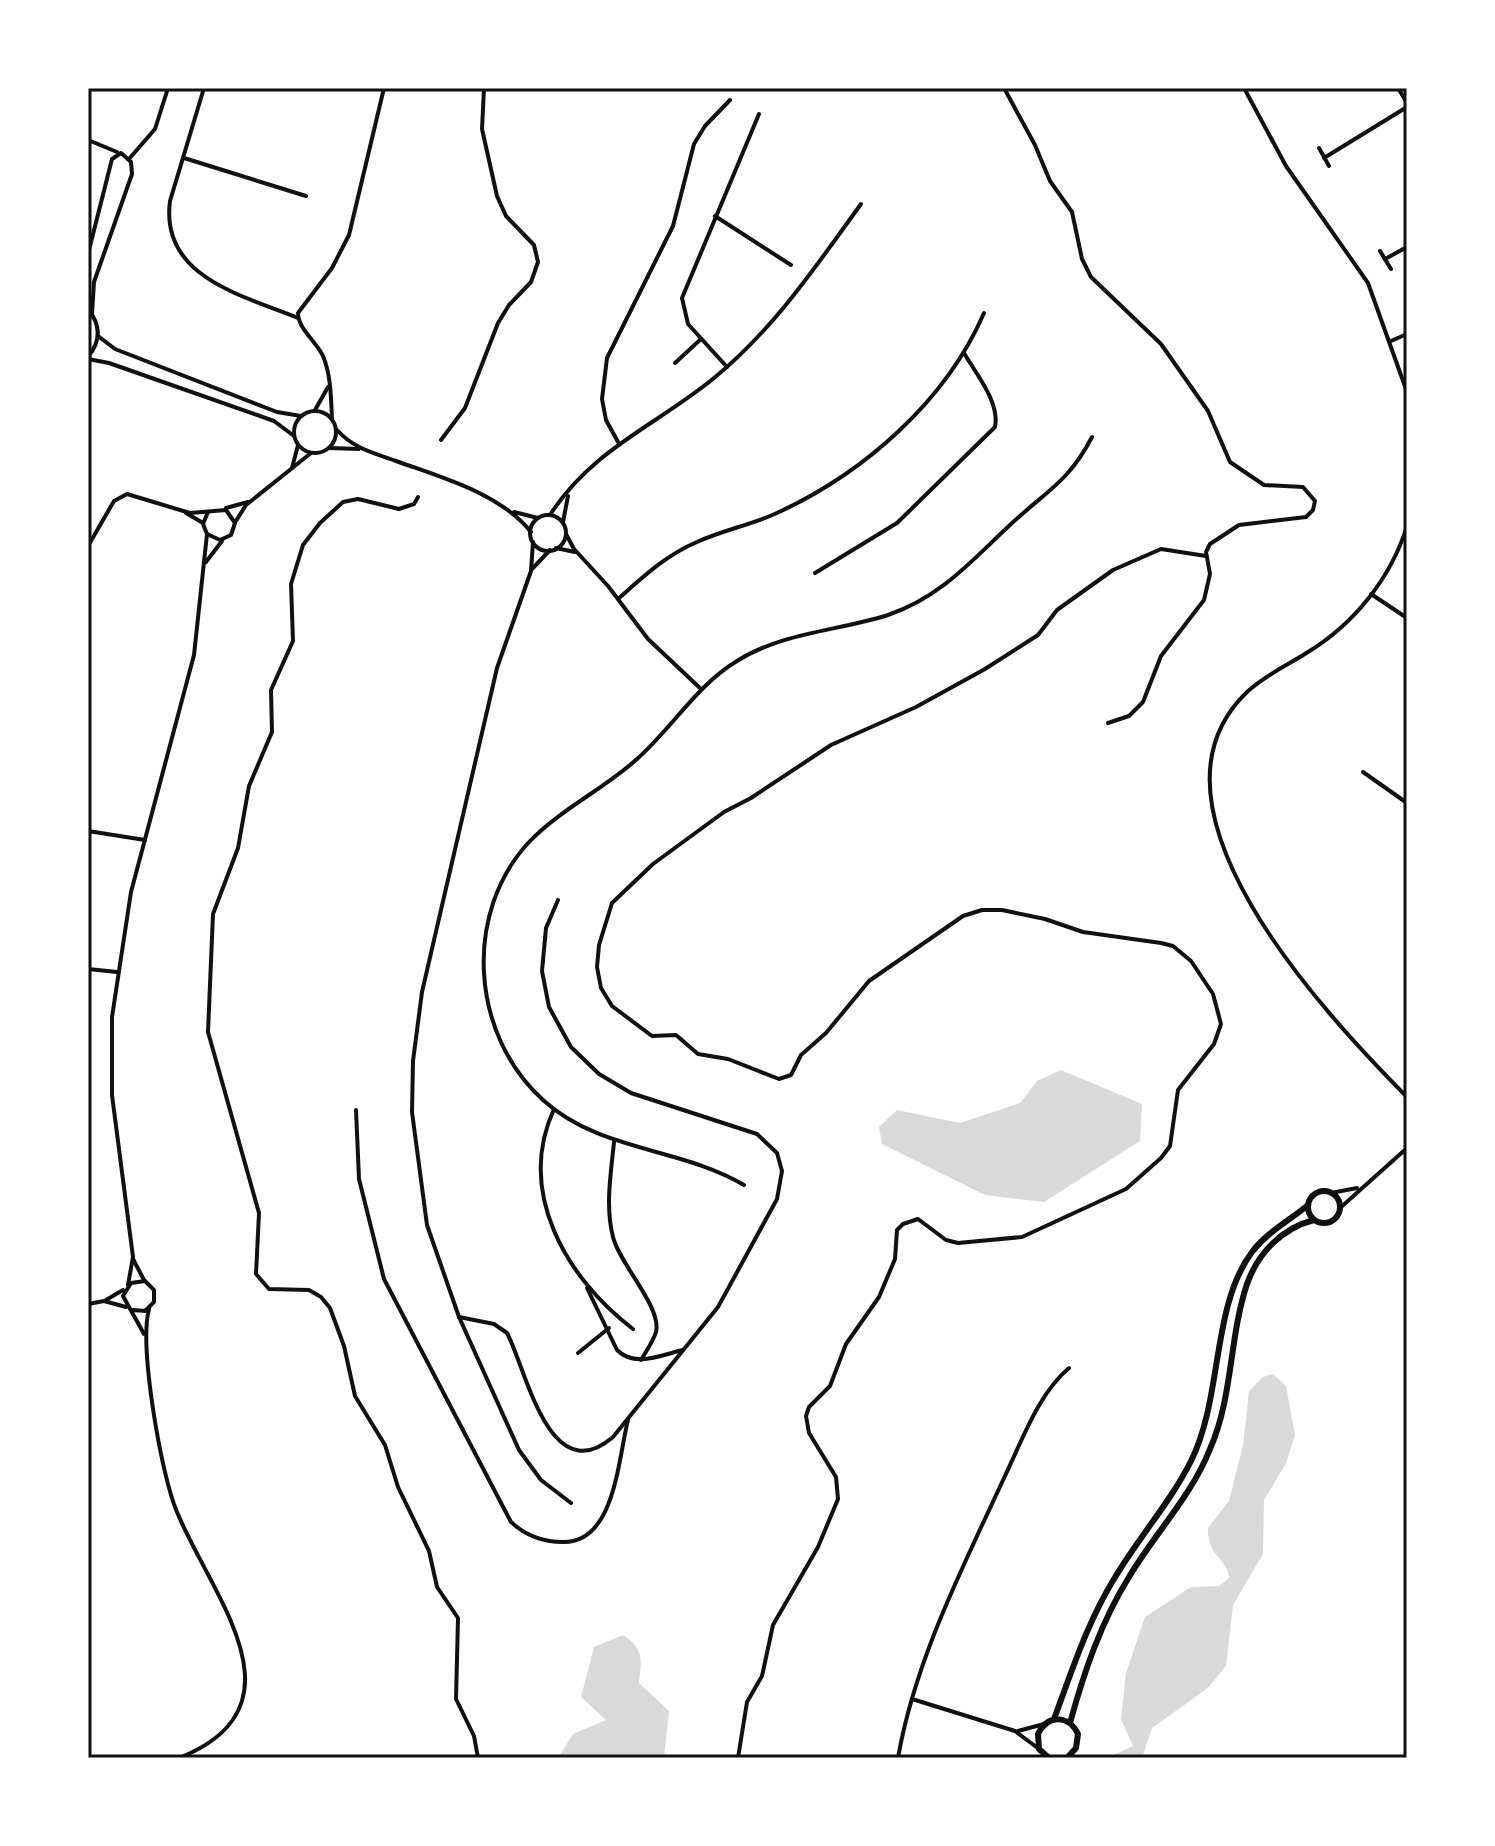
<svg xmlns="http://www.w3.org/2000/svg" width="1495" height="1846" viewBox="0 0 1495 1846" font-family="Cabin,sans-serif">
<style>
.water{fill:#d9d9d9}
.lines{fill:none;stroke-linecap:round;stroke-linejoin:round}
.minor{stroke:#111;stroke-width:4}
.tertiary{stroke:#111;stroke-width:6}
.neatline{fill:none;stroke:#111;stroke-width:3}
</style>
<rect width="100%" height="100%" fill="#fff"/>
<g class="water">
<polygon points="1061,1070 1142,1104 1140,1141 1044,1202 985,1195 882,1144 879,1127 897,1110 960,1123 1020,1103 1037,1081"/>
<path d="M1273,1374L1286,1386L1295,1435L1286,1463L1264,1500L1263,1554L1233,1605L1226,1666L1208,1688L1152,1728L1142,1758H1107L1133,1746L1121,1719L1126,1673L1145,1617L1191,1587L1219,1586L1229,1578C1228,1558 1207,1557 1208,1528L1229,1501L1243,1445L1249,1391L1263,1377Z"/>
<path d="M623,1635C644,1649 642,1659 639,1683L669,1711L664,1758H558L573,1734L606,1720L581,1697L594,1647Z"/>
</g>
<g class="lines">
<g class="minor">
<path d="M204,88L170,201C160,277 242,295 298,318"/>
<polyline points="1004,88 1035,145 1050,181 1072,212 1082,259 1091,277 1161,344 1208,411 1230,462 1264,485 1303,487 1315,501 1313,510 1306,517 1239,525 1210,544 1206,552 1210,574 1204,600 1161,656 1143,702 1129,716 1108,723"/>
<polyline points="1244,88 1286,166 1368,283 1407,392"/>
<polyline points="1398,88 1407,103"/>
<polyline points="88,140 117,152"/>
<polyline points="1319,148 1329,166"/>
<polyline points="184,158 306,196"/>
<polyline points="1324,158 1407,107"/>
<polyline points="129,159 155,129 168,88"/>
<polyline points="715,216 791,265"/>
<polyline points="1380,251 1391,269"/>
<polyline points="88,254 112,159 121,153 131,162 132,174 94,282 92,314"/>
<polyline points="1385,259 1407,247"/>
<path d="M88,309C101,325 101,341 88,357"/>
<polyline points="98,336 115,349 277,412 301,416"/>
<polyline points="1391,341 1407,334"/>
<polyline points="88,359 109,363 274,421 294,436"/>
<polyline points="675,363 701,339"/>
<polyline points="727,367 688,324 682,298 759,114"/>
<polyline points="315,410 328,387"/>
<circle cx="315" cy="432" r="21"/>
<path d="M332,419C331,398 331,375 323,356C316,341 298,329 298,313L332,268L349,235L384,88"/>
<path d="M337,430C353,448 373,453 396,461C440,477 500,493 531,532"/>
<polyline points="441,440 465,408 498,323 509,305 531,282 538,262 534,245 506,216 497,196 482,129 484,88"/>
<polyline points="618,442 606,420 602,399 607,358 673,226 694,144 705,126 730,100"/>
<polyline points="329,448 359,449"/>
<polyline points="292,468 298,445"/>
<polyline points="418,497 414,504 399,509 358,499 343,502 320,523 303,545 291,584 293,641 271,690 272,732 249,786 238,848 213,914 208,1032 259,1213 256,1274 269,1289 309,1290 321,1297 330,1308 344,1346 355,1396 385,1445 398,1487 429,1551 437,1587 458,1618 456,1699 474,1736 478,1758"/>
<polyline points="226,508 248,502"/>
<polyline points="514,512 538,518"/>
<polyline points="186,513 203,523"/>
<path d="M550,515C592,449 657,425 714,378C774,329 816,266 861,204"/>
<circle cx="548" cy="533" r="18"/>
<polyline points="236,521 246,505 311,453"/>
<polyline points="563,522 568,496"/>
<path d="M1407,526C1391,578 1354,624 1308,652C1288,665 1265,675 1247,692C1128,806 1326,1015 1407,1097"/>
<polyline points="566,534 574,549 608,586 648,639 701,689"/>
<polyline points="533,542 531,571 497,668 422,992 413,1061 412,1112 427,1225 459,1317 519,1450 541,1480 571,1503"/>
<polyline points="88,546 114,501 127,494 190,513 226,510 235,523 231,535 220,540 207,534 203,524 208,512"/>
<polyline points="556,548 575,552"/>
<polyline points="206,562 222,541"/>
<polyline points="532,569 550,550"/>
<path d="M815,573L897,523L995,427C1000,402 976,374 964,353"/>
<polyline points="1371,594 1407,618"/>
<path d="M618,599C643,577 666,555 697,542C723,530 751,525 777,513C864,473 946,401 984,313"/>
<polyline points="1363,772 1407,803"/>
<polyline points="88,831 145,840"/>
<polyline points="88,969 117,972"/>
<path d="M554,1109C516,1192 566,1278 633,1329"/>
<path d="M356,1110L359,1179L384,1279L511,1522C526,1536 542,1542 563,1542C615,1543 618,1459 628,1420"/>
<path d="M614,1142C611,1173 605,1206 613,1237C620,1265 662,1307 656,1332C653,1342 646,1351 641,1360"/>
<path d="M744,1185C680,1147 600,1152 543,1100C471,1035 462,913 530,841C561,809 604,789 637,759C672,728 697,685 737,661C783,632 838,631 888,615C941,597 971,561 1010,525C1046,491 1068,483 1092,437"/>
<polyline points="1331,1193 1357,1188"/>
<polyline points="1340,1208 1407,1148"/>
<polyline points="133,1259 144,1280"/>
<polyline points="128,1285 133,1257 112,1095 112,1017 131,892 194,655 207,534"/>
<path d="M587,1288L617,1350C635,1368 661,1355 683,1350"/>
<polyline points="106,1300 123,1290"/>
<polyline points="88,1304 104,1301 126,1307"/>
<path d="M149,1309C139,1346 161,1475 177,1512C210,1594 311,1706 179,1758"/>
<polyline points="133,1310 145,1311 154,1302 154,1290 145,1281 131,1283 123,1296 144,1334"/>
<path d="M459,1317L494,1324L507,1333C526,1368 549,1492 613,1437L718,1307L777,1199L782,1171L777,1153L757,1134L631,1093L599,1074L571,1047L549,1007L542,971L546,928L558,900"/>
<polyline points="578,1353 609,1328"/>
<polyline points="912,1699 1015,1731 1039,1749"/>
<polyline points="1018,1731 1044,1724"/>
<polyline points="738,1758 747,1702 762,1676 773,1625 818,1547 838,1499 836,1477 809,1433 806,1416 809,1407 830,1386 846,1344 879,1297 895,1259 897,1230 903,1224 918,1219 946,1240 958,1243 1022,1237 1126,1189 1161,1158 1170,1146 1178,1090 1214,1044 1221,1024 1213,994 1191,961 1173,946 1161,943 1083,932 1045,919 1002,910 982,910 963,916 869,981 826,1033 801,1055 791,1075 779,1079 728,1059 698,1054 676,1035 652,1036 612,1006 601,988 597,967 599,945 612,903 653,864 724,812 751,798 831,745 916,707 985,669 1038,635 1057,610 1113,570 1161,549 1206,556"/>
<path d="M898,1758C915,1660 963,1567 1004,1478C1022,1441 1038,1394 1069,1368"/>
</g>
<g class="tertiary">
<circle cx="1324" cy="1207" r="16"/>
<path d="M1054,1719C1072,1671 1087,1623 1114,1579C1138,1538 1170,1503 1191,1461C1223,1397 1211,1307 1252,1252C1267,1232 1289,1221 1308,1205"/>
<path d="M1070,1723C1084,1672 1101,1622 1129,1577C1155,1533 1191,1497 1210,1449C1233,1397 1229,1338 1247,1284C1258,1253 1282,1228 1314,1220"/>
<path d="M1049,1758L1039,1749L1038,1734C1048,1714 1069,1715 1078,1734L1076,1748L1067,1758"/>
</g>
</g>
<rect width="1495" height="1846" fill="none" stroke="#ffffff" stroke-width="180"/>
<rect x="90" y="90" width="1315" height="1666" class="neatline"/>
</svg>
